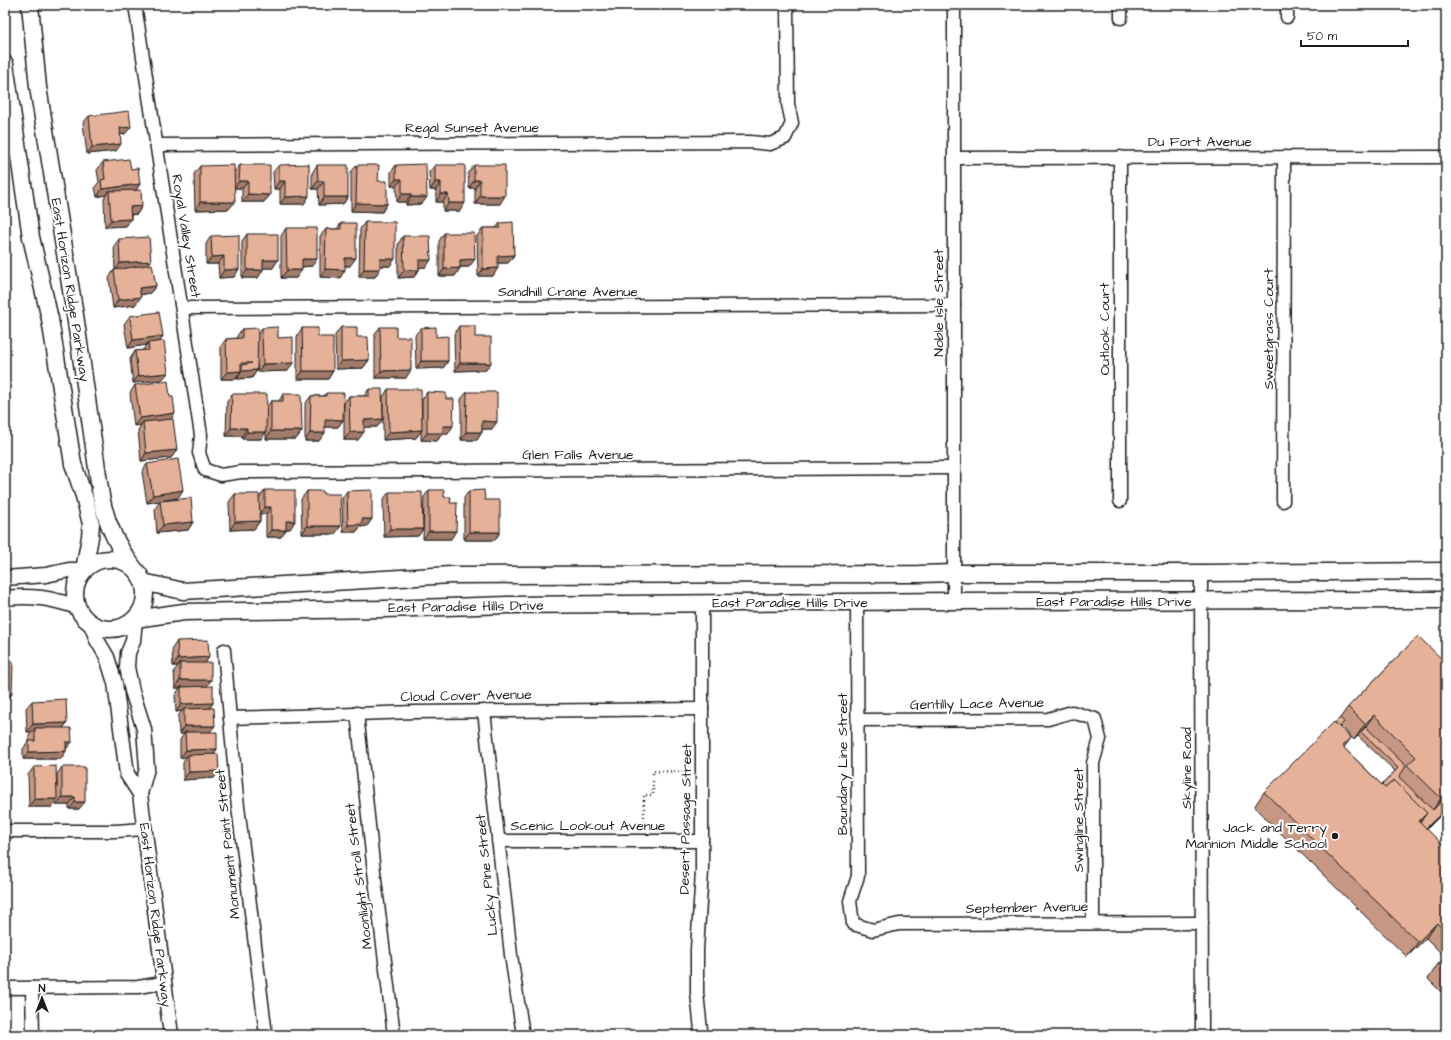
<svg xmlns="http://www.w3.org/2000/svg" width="1451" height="1040" viewBox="0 0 1451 1040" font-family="'Architects Daughter',sans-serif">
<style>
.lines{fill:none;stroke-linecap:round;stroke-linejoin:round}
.minor-casing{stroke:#1c1c1c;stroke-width:15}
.tertiary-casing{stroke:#1c1c1c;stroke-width:17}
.secondary-casing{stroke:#1c1c1c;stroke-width:19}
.path{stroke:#1c1c1c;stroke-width:2.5;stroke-dasharray:1 3;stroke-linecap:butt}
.minor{stroke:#fff;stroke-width:12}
.tertiary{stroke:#fff;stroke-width:14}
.secondary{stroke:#fff;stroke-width:16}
.wall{fill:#c69884;stroke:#1c1c1c;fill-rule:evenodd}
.shaded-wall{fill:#a17c6b;stroke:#1c1c1c}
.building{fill:#e6b199;stroke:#1c1c1c}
.poi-dot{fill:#1c1c1c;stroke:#fff;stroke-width:1.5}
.labels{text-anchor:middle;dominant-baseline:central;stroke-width:4;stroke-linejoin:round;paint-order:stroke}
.street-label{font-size:14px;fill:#1c1c1c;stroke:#fff}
.poi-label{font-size:14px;fill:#1c1c1c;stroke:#fff;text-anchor:end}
</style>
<rect width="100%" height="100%" fill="#fff"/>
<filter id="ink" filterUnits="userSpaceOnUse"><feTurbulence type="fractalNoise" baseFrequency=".025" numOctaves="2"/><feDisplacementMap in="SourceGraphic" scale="8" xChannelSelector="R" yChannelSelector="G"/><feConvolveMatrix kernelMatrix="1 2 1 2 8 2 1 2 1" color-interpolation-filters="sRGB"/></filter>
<g filter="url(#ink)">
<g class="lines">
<g class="minor-casing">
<g id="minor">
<polyline points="135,5 201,435 199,453 205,470 221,475 241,472 953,468"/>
<polyline points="1287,17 1287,5"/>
<polyline points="1121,18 1121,5"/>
<polyline points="157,145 750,142 770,144 785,138 792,123 788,104 787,5"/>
<polyline points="5,149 18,149"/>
<polyline points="954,158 1446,157"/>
<polyline points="182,308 954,305"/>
<polyline points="1120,501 1120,157"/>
<polyline points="1283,501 1284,157"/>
<polyline points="1201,573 1202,1035"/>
<polyline points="954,601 954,5"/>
<polyline points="857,603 858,876 850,901 853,924 873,930 899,924 1202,923"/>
<polyline points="224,650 237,798 266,1035"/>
<polyline points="484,711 511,955 523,1035"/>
<polyline points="357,713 373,863 394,1035"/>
<polyline points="230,718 415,712 702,709"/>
<polyline points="858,720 1048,719 1072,712 1095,719 1100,739 1093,763 1093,922"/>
<polyline points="5,831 116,831 144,829"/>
<polyline points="498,841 702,841"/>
<polyline points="5,988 138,987 163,983"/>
<polyline points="32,988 33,1035"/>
<polyline points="699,1035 701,1030 697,993 697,949 702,872 702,604"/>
</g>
</g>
<g class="tertiary-casing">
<g id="tertiary">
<polyline points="5,578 46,575 69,570 84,570"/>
<path d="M5,598C31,595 52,598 77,607"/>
<polyline points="135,619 133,641 128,653 127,667 132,691 144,729 147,768 140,794 171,1035"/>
<polyline points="91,624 97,640 107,657 115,683 127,774 140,794"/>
</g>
</g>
<g class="secondary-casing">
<g id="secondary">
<path d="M30,5L38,87L75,315L101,496C106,523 116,545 133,567"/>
<polyline points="5,64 31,237 50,319 73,464 84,496 91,524 90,537 84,570"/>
<circle cx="110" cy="594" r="35"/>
<polyline points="143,582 183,591 451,575 919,574 954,573 1201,573 1446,571"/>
<polyline points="135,619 184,612 385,609 508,605 954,601 1446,600"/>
</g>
</g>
<polyline class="path" points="644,829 644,795 653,795 653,771 689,772"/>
<use href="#minor" class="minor"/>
<use href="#tertiary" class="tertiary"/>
<use href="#secondary" class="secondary"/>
</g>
<g class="wall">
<polygon points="89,116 125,134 120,135 116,151 87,154 83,123"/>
<polygon points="103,162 131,169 140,184 136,190 142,206 137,214 131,215 131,219 126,226 105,227 104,199 106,195 97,197 95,187 99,182 97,170"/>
<polygon points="240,165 270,195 264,202 242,202 242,188 234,188 229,209 195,210 194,174 200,166 234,172"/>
<polygon points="279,165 304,204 280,204 280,189 274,189 273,172"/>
<polygon points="317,165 348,197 343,204 319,205 318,189 312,189 312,173"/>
<polygon points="357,165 378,181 387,204 382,212 351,211 351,172"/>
<polygon points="396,165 422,204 406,205 406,202 397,202 396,186 391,186 391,172"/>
<polygon points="435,165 460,211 443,211 443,202 436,202 436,190 430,190 429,172"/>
<polygon points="474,165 500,204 475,204 475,188 469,188 468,173"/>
<polygon points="365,222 390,266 380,266 375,277 359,277 360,229"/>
<polygon points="341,223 350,266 345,266 340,278 320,277 320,236 326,229 337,229"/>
<polygon points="500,223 514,255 508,263 498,263 493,276 478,276 477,236 483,228 496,228"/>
<polygon points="286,228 312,266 302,267 296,278 281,278 281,236"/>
<polygon points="444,233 475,259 469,267 460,267 460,268 455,276 439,276 439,241"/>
<polygon points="247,234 273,268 263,268 258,278 242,278 242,241"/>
<polygon points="211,236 239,269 234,277 219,278 218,264 206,264 206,244"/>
<polygon points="403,236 426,267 419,267 419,270 414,277 398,278 398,244"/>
<polygon points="119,239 151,261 148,265 156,286 150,293 140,295 135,305 113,308 109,278 114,270 115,270 114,246"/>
<polygon points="130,316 163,336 159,342 162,380 133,383 130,359 135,351 143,350 146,345 128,348 124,324"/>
<polygon points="459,326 475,337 486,370 455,371 454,334"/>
<polygon points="341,327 357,337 369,360 363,368 336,369 335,335"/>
<polygon points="380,327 396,337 406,378 375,378 375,334"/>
<polygon points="262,328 278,338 288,371 258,372 257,364 257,370 252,378 237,379 237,377 236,379 221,379 221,346 226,339 237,338 237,336 242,329 258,334"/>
<polygon points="302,328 318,337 333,371 328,379 297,379 297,336"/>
<polygon points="421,328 436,337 448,361 443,368 416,369 415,335"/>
<polygon points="135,385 171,419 177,450 171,458 141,461 138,430 141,425 134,426 130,393"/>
<polygon points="369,389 383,419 377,427 364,427 358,440 344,440 344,403 349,396 364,396"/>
<polygon points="388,389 422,418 422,400 427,392 448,434 442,434 437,441 421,440 421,430 416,438 383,440 383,397"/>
<polygon points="467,392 492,429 482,429 482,432 477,440 461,440 461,399"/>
<polygon points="326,393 343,420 338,427 325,427 319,441 305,441 305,404 311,396 324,396"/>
<polygon points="232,394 266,408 271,401 279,401 283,394 302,431 296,439 266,439 266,432 261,439 242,439 242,436 226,436 227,401"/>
<polygon points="147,464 178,498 147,503 142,472"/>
<polygon points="265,490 295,521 290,529 286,529 281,537 266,537 266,514 260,514 260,521 254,529 230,530 229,502 235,494 259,498"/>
<polygon points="429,490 444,497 451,539 423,539 424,497"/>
<polygon points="307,491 323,494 335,534 302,534 301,499"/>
<polygon points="347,491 372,519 367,526 360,527 356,532 343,532 342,498"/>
<polygon points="469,491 485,500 500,532 495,540 464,540 464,498"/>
<polygon points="389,492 423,529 418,536 384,537 383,500"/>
<polygon points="160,501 193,522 188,530 157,533 155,509"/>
<path d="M1418,636L1446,810L1427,829L1446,848V997L1428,979L1438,964L1445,957L1426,938L1407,957L1254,807L1264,792L1340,718L1348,707ZM1341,726L1354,740L1358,736L1395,771L1382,785L1344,748L1340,727Z"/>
<polygon points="177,641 209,657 205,663 207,686 213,703 209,708 210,732 217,749 214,754 219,771 214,778 183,780 183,763 186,757 180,758 180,740 184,734 179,734 178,716 182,711 176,712 175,695 180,688 175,688 174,671 178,666 173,666 172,649"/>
<polygon points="32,701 67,723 63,728 72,742 66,749 66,751 61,759 23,759 23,749 29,741 29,736 32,732 27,732 26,708"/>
<polygon points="34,767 57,788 57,774 62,767 79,809 69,809 69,805 56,805 56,800 52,807 29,807 28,775"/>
</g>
<g class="shaded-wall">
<polygon points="131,127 125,134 114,135 120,128"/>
<polygon points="121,144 116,151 87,154 92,147"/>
<polygon points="396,179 402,179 396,186 391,186"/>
<polygon points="474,180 480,180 475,188 469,188"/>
<polygon points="239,181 248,181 242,188 234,188"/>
<polygon points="279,181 285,181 280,189 274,189"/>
<polygon points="318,181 324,181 318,189 312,189"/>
<polygon points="435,182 441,182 436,190 430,190"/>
<polygon points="140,184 135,191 109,191 106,195 97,197 102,189"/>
<polygon points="248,194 270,195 264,202 242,202"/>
<polygon points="402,194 411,194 406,202 397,202"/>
<polygon points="441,194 448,194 443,202 436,202"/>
<polygon points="309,196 304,204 280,204 285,197"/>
<polygon points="480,196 505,196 500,204 475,204"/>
<polygon points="324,197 348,197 343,204 319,205"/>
<polygon points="411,197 427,197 422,204 406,205"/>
<polygon points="200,202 235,202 229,209 195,210"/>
<polygon points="356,203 387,204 382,212 351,211"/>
<polygon points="449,203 465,203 460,211 443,211"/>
<polygon points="142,206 137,214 125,215 130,207"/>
<polygon points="131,219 126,226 105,227 111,220"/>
<polygon points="514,255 508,263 493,263 498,256"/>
<polygon points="224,256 218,264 206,264 212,257"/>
<polygon points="345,258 356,258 350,266 340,265"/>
<polygon points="302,259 317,259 312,266 296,267"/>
<polygon points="380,259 395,259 390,266 375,266"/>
<polygon points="475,259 469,267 455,267 460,260"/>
<polygon points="263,260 278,260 273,268 258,268"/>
<polygon points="419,260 431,260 426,267 414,268"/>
<polygon points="151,261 145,269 115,271 120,263"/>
<polygon points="460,268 455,276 439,276 444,269"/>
<polygon points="498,268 493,276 478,276 483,269"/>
<polygon points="239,269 234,277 219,278 224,270"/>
<polygon points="325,269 345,270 340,278 320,277"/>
<polygon points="364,269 380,269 375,277 359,277"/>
<polygon points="247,270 263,270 258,278 242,278"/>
<polygon points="287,270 302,270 296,278 281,278"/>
<polygon points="404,270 419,270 414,277 398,278"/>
<polygon points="156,286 150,293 134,296 139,288"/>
<polygon points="141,297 135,305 113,308 118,300"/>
<polygon points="163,336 158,344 148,343 146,345 128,348 133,340"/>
<polygon points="369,360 363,368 336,369 341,361"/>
<polygon points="421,361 448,361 443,368 416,369"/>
<polygon points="293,363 288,371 258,372 263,364"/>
<polygon points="460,363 491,363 486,370 455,371"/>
<polygon points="257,370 252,378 237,379 242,371"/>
<polygon points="411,370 406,378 375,378 381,371"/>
<polygon points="241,371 236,379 221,379 227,372"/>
<polygon points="303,371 333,371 328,379 297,379"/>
<polygon points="168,373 162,380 133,383 138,376"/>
<polygon points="175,413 170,421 143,422 141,425 134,426 140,418"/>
<polygon points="325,419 343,420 338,427 320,427"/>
<polygon points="383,419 377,427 358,427 364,420"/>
<polygon points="482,421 497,422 492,429 477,429"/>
<polygon points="443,426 453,426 448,434 442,434 437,441 421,440 427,433"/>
<polygon points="231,428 247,428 242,436 226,436"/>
<polygon points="422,430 416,438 383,440 389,432"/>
<polygon points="271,431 302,431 296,439 266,439"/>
<polygon points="247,432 266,432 261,439 242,439"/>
<polygon points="350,432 364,432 358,440 344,440"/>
<polygon points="466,432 482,432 477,440 461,440"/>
<polygon points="310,433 325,433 319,441 305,441"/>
<polygon points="177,450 171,458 141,461 146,453"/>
<polygon points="183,490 178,498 147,503 153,495"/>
<polygon points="265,507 271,507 266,514 259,514"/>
<polygon points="362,519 372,519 367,526 360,527 356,532 343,532 348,525"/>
<polygon points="260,521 254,529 230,530 235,522"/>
<polygon points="286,521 295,521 290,529 281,529"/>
<polygon points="193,522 188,530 157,533 163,525"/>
<polygon points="307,526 341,526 335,534 302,534"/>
<polygon points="390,529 423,529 418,536 384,537"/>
<polygon points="271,530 286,530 281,537 266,537"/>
<polygon points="429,531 456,531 451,539 423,539"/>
<polygon points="469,532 500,532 495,540 464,540"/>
<polygon points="209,657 204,665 180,663 178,666 173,666 178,659"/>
<polygon points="180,680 211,680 206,688 181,687 180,688 175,688"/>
<polygon points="8,694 12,694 7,701 8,701 5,705 5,698"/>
<polygon points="213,703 208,711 184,709 182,711 176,712 181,704"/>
<polygon points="1374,715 1363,730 1361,732 1354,740 1365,724"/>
<polygon points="67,723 61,730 35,728 32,732 27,732 33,724"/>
<polygon points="184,726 215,726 209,733 185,732 184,734 179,734"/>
<polygon points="1351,738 1340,753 1342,746"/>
<polygon points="66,742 72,742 66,749"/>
<polygon points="217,749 212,757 188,755 186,757 180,758 186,750"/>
<polygon points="66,751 61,759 23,759 29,752"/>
<polygon points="219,771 214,778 183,780 189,772"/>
<polygon points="1446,793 1446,796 1430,814 1441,798"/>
<polygon points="62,797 75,797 69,805 56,805"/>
<polygon points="34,799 57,799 52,807 29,807"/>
<polygon points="75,802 85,802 79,809 69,809"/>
<polygon points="1446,809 1446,810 1419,837 1422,833"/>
<polygon points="1427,813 1416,828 1419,821"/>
<polygon points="1437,923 1426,938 1407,957 1418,942"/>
</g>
<g class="building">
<polygon points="129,111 131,127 120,128 121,144 92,147 89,116"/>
<polygon points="129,159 131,169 138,168 140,184 102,189 101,180 105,179 103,162"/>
<polygon points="309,164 309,196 285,197 285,181 279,181 279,165"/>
<polygon points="426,164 427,197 411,197 411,194 402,194 402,179 396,179 396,165"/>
<polygon points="234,165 235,202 200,202 200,166"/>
<polygon points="240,165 270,165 270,195 248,194 248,181 239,181"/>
<polygon points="317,165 348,165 348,197 324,197 324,181 318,181"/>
<polygon points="357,165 379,165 378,181 387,181 387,204 356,203"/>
<polygon points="435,165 465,165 465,203 449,203 448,194 441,194 441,182 435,182"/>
<polygon points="474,165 505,165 505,196 480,196 480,180 474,180"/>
<polygon points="141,190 142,206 130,207 131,219 111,220 109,191"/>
<polygon points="365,222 395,222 395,259 380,259 380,269 364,269"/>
<polygon points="513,222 514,255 498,256 498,268 483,269 483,228 500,228 500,223"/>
<polygon points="341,223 356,223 356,258 345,258 345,270 325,269 326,229 341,229"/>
<polygon points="286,228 317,228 317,259 302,259 302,270 287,270"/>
<polygon points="444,233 474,233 475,259 460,260 460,268 444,269"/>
<polygon points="247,234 278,234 278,260 263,260 263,270 247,270"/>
<polygon points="239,235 239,269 224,270 224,256 212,257 211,236"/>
<polygon points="403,236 430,236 431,260 419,260 419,270 404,270"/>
<polygon points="149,237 151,261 120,263 119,239"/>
<polygon points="152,264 156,286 139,288 141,297 118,300 114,270"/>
<polygon points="159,312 163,336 133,340 130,316"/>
<polygon points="459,326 475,326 475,337 491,337 491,363 460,363"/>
<polygon points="278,327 278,338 293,337 293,363 263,364 262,328"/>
<polygon points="341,327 357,327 357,337 368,337 369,360 341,361"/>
<polygon points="380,327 396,327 396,337 411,337 411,370 381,371"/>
<polygon points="436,327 436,337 448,336 448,361 421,361 421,328"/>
<polygon points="258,328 257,370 242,371 242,365 252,363 241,363 241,371 227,372 226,339 242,338 242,329"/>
<polygon points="302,328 318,328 318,337 333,337 333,371 303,371"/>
<polygon points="164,341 168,373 138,376 135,351 149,350 148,343"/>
<polygon points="168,381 170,397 173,397 175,413 140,418 135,385"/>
<polygon points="369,389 382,389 383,419 364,420 364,432 350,432 349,396 369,396"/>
<polygon points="388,389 421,389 422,430 389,432"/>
<polygon points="427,392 446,393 446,399 454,399 453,426 443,426 443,433 427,433"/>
<polygon points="467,392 497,392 497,422 482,421 482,432 466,432"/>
<polygon points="326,393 344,393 343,420 325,419 325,433 310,433 311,396 326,396"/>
<polygon points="232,394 267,394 266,432 247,432 247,428 231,428"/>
<polygon points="283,394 301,394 302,431 271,431 271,401 283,401"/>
<polygon points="173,419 177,450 146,453 143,422"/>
<polygon points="178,459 183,490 153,495 147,464"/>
<polygon points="265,490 295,490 295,521 286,521 286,530 271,530 271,507 265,507"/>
<polygon points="372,490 372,519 362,519 362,524 348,525 347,491"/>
<polygon points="429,490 444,490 444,497 451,497 450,503 457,503 456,531 429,531"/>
<polygon points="484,490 485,500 500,500 500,532 469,532 469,491"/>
<polygon points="307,491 323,491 323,494 340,494 341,526 307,526"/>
<polygon points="389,492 422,492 423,529 390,529"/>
<polygon points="235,494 259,494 260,521 235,522"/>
<polygon points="191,498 193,522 163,525 160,501"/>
<polygon points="1418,636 1446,663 1446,793 1441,798 1407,765 1416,757 1374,715 1365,724 1348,707"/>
<polygon points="208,640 209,657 178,659 177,641"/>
<polygon points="5,662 13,662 12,694 8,694 8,701 5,701"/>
<rect x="180" y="663" width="31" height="17"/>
<polygon points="213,686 213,703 181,704 181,687"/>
<polygon points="66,699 67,723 33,724 32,701"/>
<polygon points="214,708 215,726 184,726 184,709"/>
<polygon points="1340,718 1344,722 1339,727 1335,723"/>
<polygon points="1334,722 1351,738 1342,746 1385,788 1394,780 1427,813 1419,821 1446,848 1446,932 1437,923 1418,942 1264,792"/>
<polygon points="1366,727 1406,766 1399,777 1433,810 1446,796 1446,809 1426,828 1420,822 1427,813 1394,780 1385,788 1382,785 1398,768 1361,732"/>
<polygon points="35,728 71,728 72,742 66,742 66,751 29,752 29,741 35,741"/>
<polygon points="185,732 217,732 217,749 186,750"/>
<polygon points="218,754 219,771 189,772 188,755"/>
<polygon points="56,766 57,799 34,799 34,767"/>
<polygon points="62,767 85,767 85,802 75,802 75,797 62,797"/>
<polygon points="1446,956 1446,971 1438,964"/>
</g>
</g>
<circle class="poi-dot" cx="1335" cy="836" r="4"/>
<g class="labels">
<g class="street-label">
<text x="472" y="128">Regal Sunset Avenue</text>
<text x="1200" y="142">Du Fort Avenue</text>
<text transform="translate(186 236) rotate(81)">Royal Valley Street</text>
<text transform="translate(70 290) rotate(81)">East Horizon Ridge Parkway</text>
<text x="568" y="292">Sandhill Crane Avenue</text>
<text transform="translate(939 303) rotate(-90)">Noble Isle Street</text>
<text transform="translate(1105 329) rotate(-90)">Outlook Court</text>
<text transform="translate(1269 329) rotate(-90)">Sweetgrass Court</text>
<text x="578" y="455">Glen Falls Avenue</text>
<text x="1114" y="602">East Paradise Hills Drive</text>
<text x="790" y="603">East Paradise Hills Drive</text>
<text transform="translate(466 607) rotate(-1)">East Paradise Hills Drive</text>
<text transform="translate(466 696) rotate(-1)">Cloud Cover Avenue</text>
<text transform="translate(977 704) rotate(-1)">Gentilly Lace Avenue</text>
<text transform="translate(843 764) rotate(-90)">Boundary Line Street</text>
<text transform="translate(1187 768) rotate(-90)">Skyline Road</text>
<text transform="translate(686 819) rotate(-89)">Desert Passage Street</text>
<text transform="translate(1079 820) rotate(-90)">Swingline Street</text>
<text x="588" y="826">Scenic Lookout Avenue</text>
<text transform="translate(228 844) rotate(-96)">Monument Point Street</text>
<text transform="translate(487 875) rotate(-96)">Lucky Pine Street</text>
<text transform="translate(359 876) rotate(-97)">Moonlight Stroll Street</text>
<text transform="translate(1027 908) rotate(-1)">September Avenue</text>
<text transform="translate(155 915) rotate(83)">East Horizon Ridge Parkway</text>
</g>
<g class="poi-label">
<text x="1327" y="828">Jack and Terry<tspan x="1327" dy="16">Mannion Middle School</tspan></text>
</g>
</g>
<rect width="1451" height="1040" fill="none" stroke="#fff" stroke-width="20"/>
<rect x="10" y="10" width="1431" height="1020" fill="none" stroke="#1c1c1c" stroke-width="1.5" filter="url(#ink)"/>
<g transform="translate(42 998)" stroke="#ffffff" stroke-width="3" paint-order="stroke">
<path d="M0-3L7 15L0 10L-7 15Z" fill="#1c1c1c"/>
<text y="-6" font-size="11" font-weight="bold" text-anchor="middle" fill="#1c1c1c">N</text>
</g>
<path d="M1301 40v6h107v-6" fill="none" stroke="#1c1c1c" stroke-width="2"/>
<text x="1307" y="40" font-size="12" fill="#1c1c1c" stroke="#ffffff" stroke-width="3" paint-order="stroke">50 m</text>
</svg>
